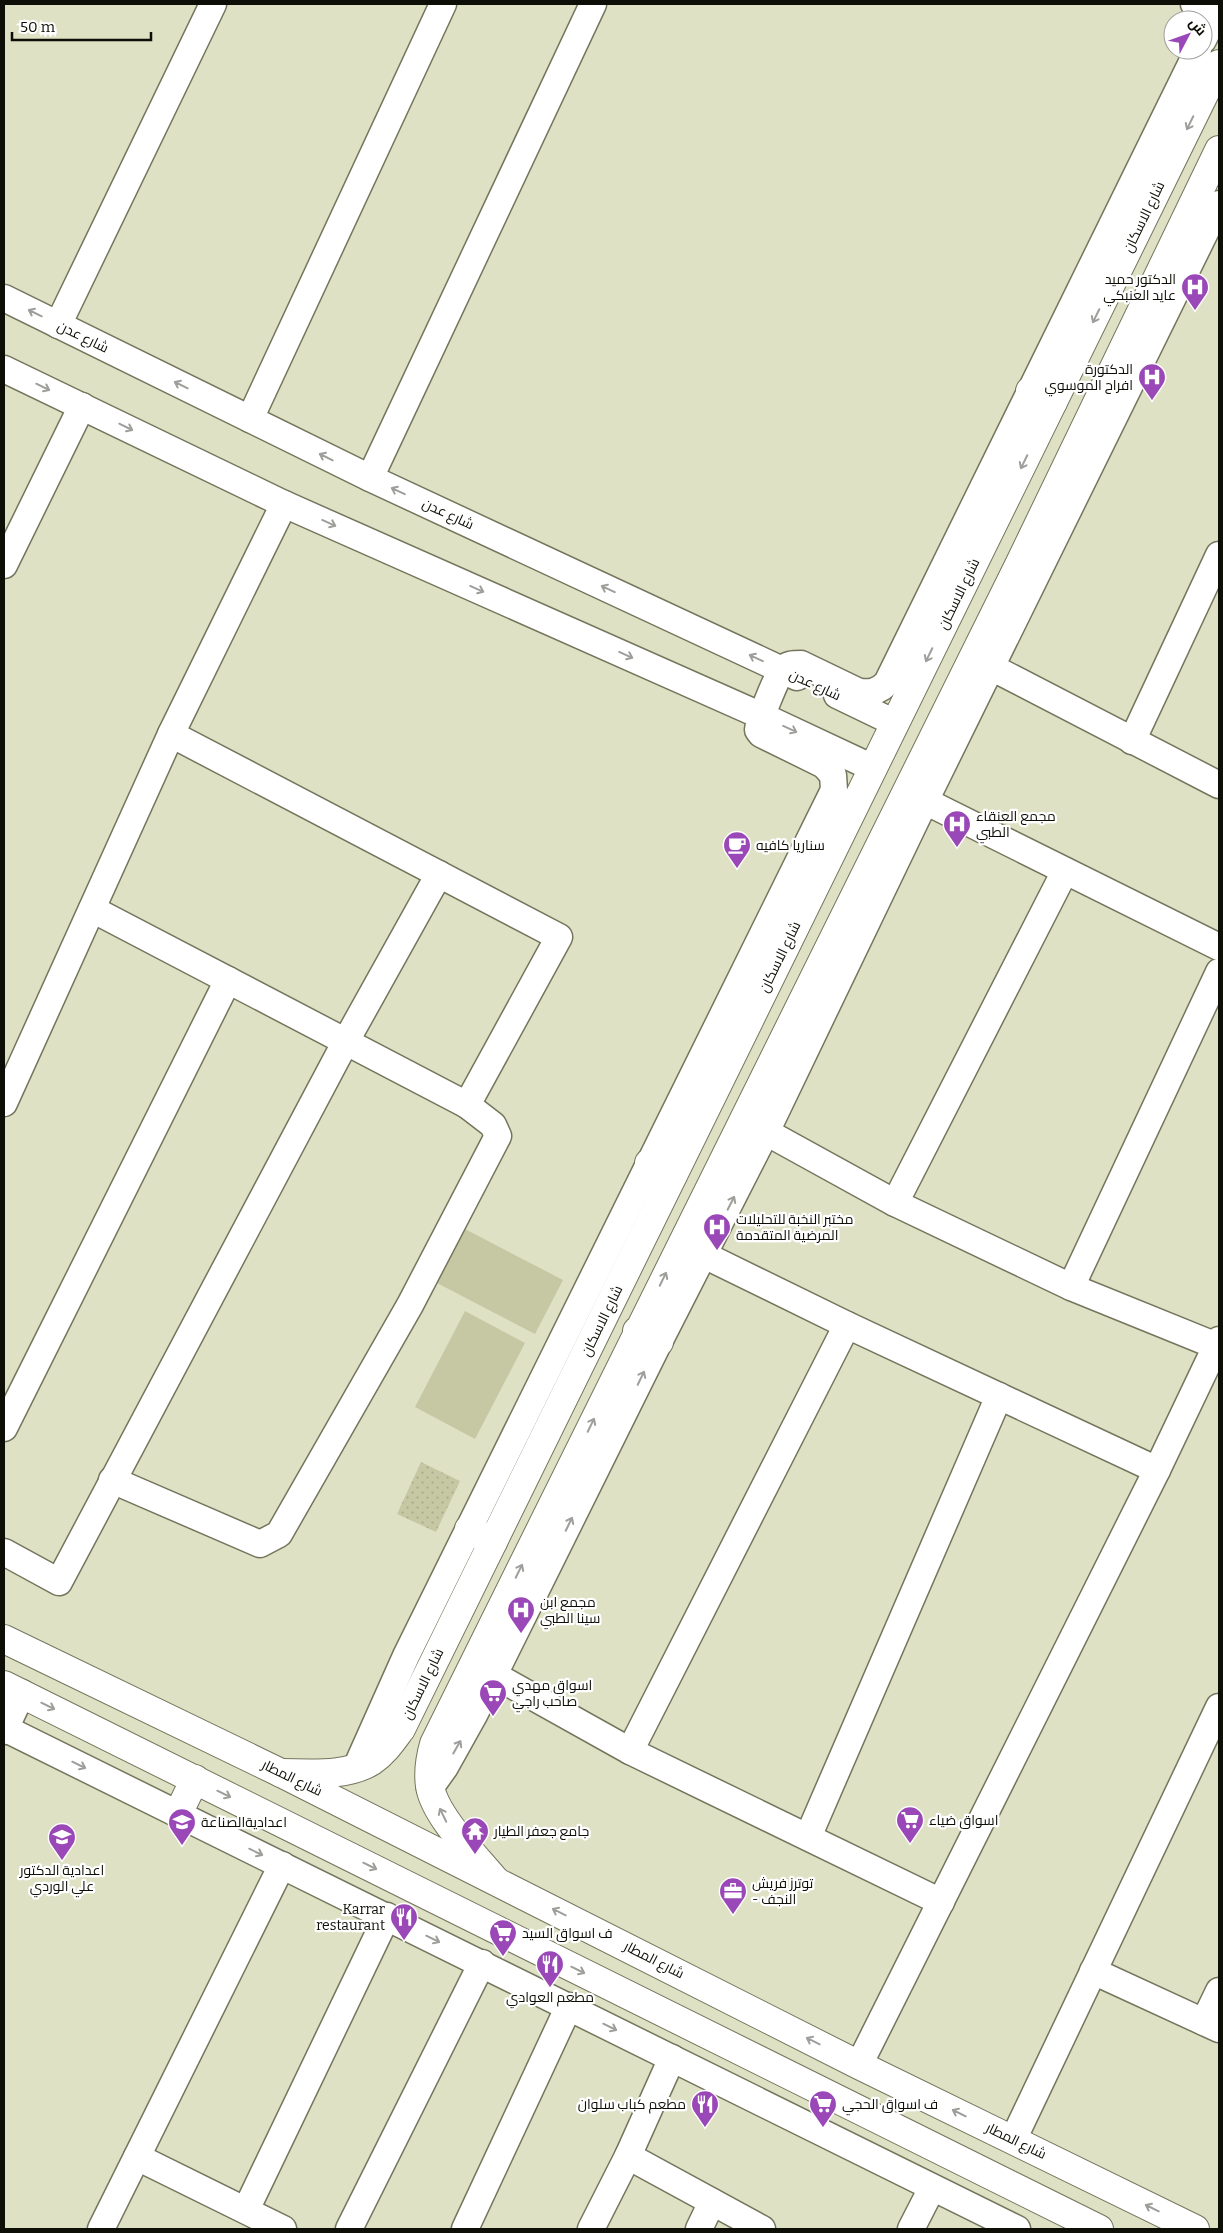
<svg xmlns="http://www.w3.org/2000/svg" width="1223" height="2233" viewBox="0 0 1223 2233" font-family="Bitter,Cairo,serif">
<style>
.green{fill:#c6c8a4}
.garden{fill:url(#garden-dots)}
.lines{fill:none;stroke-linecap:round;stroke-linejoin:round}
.minor-casing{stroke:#74755c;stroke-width:29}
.major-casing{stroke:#74755c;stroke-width:30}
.minor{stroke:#fff;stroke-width:26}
.major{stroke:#fff;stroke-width:28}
.oneway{stroke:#9e9f9b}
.labels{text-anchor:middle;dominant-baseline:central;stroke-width:4.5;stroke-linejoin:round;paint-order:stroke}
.street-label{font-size:14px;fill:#0d0e05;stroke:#fff}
.poi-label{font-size:14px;fill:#0d0e05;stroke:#fff;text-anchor:start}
</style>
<defs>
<pattern id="garden-dots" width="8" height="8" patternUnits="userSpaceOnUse" patternTransform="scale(1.25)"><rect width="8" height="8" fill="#c6c8a4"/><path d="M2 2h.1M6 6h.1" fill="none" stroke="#a9ab8c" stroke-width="1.8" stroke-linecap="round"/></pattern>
</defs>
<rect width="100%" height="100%" fill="#dfe1c5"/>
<g class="green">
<polygon points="465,1229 563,1280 535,1334 437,1283"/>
<polygon points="465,1311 525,1343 475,1439 415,1407"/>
</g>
<polygon class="garden" points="421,1462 460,1481 436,1532 397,1514"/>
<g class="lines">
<g class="minor-casing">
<g id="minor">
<polyline points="1194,4 1216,14"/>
<polyline points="1203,40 1219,7"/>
<polyline points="4,298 370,478 797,677"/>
<polyline points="58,325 213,4"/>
<polyline points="4,369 284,504 762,716 873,768"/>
<polyline points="250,419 443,4"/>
<polyline points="370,478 593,4"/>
<polyline points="4,565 82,406"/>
<polyline points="991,667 1219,785"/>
<polyline points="837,695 895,723"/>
<polyline points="171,734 559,937 467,1105"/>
<polyline points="1132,741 1219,555"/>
<polyline points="925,801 1219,947"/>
<polyline points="92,909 467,1105 493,1125 498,1136 410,1305 279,1534 260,1544 112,1480"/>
<polyline points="4,1103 171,734 284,504"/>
<polyline points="766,1132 895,1203 1071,1287 1219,1347"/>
<polyline points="895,1203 1065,871"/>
<polyline points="704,1255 847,1325 1157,1470"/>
<polyline points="1071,1287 1219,972"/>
<polyline points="4,1428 228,980"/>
<polyline points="4,1552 59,1582 346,1041 439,874"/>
<polyline points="494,1675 630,1751 941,1902"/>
<polyline points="4,1728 1017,2229"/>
<polyline points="4,1731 22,1693"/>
<polyline points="630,1751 847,1325"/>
<path d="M356,1768L406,1656L834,790L833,775L824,765L761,734L758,730C758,722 777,677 782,670C787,664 794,664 801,664L857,691C869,694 878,692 887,683L1198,50"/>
<polyline points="430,1788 445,1767 474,1715 659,1342 766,1132 925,801 1219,204"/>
<polyline points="808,1837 999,1396"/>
<polyline points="1093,1971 1219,2029"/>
<polyline points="1204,2022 1219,1991"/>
<polyline points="859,2065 1157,1470 1219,1340"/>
<polyline points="1013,2140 1219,1707"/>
<polyline points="628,2156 762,2229"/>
<polyline points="137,2157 283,2229"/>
<polyline points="246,2210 387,1916"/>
<polyline points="101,2229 282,1865"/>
<polyline points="349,2229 482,1963"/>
<polyline points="465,2229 569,2006"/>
<polyline points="591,2229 628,2156 672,2058"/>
<polyline points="699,2229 712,2202"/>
<polyline points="911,2229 932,2188"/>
</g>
</g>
<g class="major-casing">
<g id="major">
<polyline points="1030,391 1053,402"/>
<polyline points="649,1163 673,1175"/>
<polyline points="637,1331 659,1342"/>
<polyline points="469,1529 493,1542"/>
<polyline points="4,1639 281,1773 859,2065 1195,2229"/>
<polyline points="4,1685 1099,2229"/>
<path d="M281,1773C310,1773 347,1777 372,1761C384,1753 392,1741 401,1729L1219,64"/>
<polyline points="178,1814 195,1779"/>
<path d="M495,1880C476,1857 434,1815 430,1786C428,1772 430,1758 434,1744L1018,567L1219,150"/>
</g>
</g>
<use href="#minor" class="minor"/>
<use href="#major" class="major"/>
</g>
<defs><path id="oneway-shaft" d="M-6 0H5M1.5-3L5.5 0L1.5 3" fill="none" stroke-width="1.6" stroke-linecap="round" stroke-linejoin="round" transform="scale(1.25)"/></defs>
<g class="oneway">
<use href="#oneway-shaft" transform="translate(1190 123) rotate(116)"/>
<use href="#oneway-shaft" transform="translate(35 313) rotate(-154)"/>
<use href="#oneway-shaft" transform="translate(1096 316) rotate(116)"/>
<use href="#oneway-shaft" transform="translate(181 385) rotate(-154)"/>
<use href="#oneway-shaft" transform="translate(43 387) rotate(26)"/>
<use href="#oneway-shaft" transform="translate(126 427) rotate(26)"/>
<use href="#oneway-shaft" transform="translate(326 457) rotate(-154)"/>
<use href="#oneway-shaft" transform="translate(1024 462) rotate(116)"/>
<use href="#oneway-shaft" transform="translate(398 491) rotate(-155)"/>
<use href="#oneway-shaft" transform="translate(329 523) rotate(24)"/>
<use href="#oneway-shaft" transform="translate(477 589) rotate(24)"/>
<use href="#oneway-shaft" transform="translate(608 589) rotate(-155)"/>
<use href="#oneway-shaft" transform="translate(626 655) rotate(24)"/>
<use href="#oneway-shaft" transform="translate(929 655) rotate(116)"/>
<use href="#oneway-shaft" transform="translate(756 658) rotate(-155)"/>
<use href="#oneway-shaft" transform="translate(790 729) rotate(25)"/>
<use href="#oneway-shaft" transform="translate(731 1203) rotate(-63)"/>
<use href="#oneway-shaft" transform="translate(663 1279) rotate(-64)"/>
<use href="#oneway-shaft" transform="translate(641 1378) rotate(-64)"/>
<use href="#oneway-shaft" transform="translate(591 1425) rotate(-64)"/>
<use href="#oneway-shaft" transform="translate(569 1524) rotate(-64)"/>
<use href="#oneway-shaft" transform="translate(519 1571) rotate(-64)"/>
<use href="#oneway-shaft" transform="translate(48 1706) rotate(26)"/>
<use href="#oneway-shaft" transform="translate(457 1747) rotate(-60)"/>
<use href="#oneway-shaft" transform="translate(79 1765) rotate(26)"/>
<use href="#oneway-shaft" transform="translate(224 1794) rotate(26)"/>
<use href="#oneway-shaft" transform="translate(443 1815) rotate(-116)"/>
<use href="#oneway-shaft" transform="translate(256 1852) rotate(26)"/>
<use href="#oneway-shaft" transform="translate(370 1866) rotate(26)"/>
<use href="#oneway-shaft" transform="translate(559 1912) rotate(-153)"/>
<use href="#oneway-shaft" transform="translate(433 1939) rotate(26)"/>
<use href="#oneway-shaft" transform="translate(578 1970) rotate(26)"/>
<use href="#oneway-shaft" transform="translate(610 2027) rotate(26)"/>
<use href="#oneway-shaft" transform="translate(813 2041) rotate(-153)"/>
<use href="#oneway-shaft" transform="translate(959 2113) rotate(-154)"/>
<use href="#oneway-shaft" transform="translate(1152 2208) rotate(-154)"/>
</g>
<defs>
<g id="hospital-pin" transform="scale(1.4375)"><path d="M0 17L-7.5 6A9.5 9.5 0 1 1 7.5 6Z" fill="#9a48b7" stroke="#fff"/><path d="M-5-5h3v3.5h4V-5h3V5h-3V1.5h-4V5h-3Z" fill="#fff"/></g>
<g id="cafe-pin" transform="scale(1.4375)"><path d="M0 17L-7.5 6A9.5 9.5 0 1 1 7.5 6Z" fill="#9a48b7" stroke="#fff"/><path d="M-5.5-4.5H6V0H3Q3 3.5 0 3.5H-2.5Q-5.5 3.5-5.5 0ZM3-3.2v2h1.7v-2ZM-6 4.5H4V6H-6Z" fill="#fff"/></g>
<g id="supermarket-pin" transform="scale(1.4375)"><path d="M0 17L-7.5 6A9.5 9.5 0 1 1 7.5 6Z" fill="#9a48b7" stroke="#fff"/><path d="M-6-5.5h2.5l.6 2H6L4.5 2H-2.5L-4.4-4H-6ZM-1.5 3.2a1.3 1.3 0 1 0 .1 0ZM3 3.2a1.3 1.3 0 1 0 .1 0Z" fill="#fff"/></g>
<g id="school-pin" transform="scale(1.4375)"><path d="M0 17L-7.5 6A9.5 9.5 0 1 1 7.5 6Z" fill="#9a48b7" stroke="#fff"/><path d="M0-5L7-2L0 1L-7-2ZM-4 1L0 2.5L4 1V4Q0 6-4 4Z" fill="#fff"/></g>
<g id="temple-pin" transform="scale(1.4375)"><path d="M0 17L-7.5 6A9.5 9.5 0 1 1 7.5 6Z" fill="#9a48b7" stroke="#fff"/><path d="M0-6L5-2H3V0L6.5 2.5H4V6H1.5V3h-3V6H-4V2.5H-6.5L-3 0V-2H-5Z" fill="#fff"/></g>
<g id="office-pin" transform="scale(1.4375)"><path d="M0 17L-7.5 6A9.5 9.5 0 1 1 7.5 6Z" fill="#9a48b7" stroke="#fff"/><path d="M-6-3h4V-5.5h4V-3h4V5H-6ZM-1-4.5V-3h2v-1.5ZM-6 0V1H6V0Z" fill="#fff"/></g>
<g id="restaurant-pin" transform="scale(1.4375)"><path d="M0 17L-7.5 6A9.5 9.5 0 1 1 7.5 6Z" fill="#9a48b7" stroke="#fff"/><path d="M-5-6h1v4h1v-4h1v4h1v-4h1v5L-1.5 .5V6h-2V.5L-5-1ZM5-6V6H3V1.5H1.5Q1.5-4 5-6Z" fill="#fff"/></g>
</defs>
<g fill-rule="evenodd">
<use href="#hospital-pin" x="1195" y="287"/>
<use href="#hospital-pin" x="1152" y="377"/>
<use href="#hospital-pin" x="957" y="824"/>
<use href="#cafe-pin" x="737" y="845"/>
<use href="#hospital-pin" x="717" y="1227"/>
<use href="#hospital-pin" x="521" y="1610"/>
<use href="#supermarket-pin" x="493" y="1693"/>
<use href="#supermarket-pin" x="910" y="1820"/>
<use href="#school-pin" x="182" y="1822"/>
<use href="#temple-pin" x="475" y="1831"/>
<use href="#school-pin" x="62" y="1837"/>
<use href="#office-pin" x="733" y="1891"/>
<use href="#restaurant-pin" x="404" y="1917"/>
<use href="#supermarket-pin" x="503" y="1933"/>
<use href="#restaurant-pin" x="550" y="1964"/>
<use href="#restaurant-pin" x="705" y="2104"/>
<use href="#supermarket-pin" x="823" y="2104"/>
</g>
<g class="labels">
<g class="street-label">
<text transform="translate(1144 217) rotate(-64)">شارع الاسكان</text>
<text transform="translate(83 337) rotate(26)">شارع عدن</text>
<text transform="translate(448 514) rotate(25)">شارع عدن</text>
<text transform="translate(959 594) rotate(-64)">شارع الاسكان</text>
<text transform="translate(815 685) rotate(25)">شارع عدن</text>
<text transform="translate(780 957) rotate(-64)">شارع الاسكان</text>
<text transform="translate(602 1321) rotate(-64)">شارع الاسكان</text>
<text transform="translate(423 1684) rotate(-64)">شارع الاسكان</text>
<text transform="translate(292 1778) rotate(26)">شارع المطار</text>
<text transform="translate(654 1960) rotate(27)">شارع المطار</text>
<text transform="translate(1016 2141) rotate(26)">شارع المطار</text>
</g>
<g class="poi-label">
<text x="1176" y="279" text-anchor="end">الدكتور حميد<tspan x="1176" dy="16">عايد العنبكي</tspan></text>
<text x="1133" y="369" text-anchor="end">الدكتورة<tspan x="1133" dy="16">افراح الموسوي</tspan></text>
<text x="976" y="816">مجمع العنقاء<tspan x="976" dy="16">الطبي</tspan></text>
<text x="756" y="845">سناريا كافيه</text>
<text x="736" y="1219">مختبر النخبة للتحليلات<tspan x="736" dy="16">المرضية المتقدمة</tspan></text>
<text x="540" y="1602">مجمع ابن<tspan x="540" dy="16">سينا الطبي</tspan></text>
<text x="512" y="1685">اسواق مهدي<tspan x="512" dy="16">صاحب راجي</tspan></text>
<text x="929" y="1820">اسواق ضياء</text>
<text x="201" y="1822">اعداديةالصناعة</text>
<text x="494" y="1831">جامع جعفر الطيار</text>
<text x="62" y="1870" text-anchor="middle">اعدادية الدكتور<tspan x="62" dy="16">علي الوردي</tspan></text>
<text x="752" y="1883">توترز فريش<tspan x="752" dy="16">- النجف</tspan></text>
<text x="385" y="1909" text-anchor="end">Karrar<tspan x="385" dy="16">restaurant</tspan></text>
<text x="522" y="1933">ف اسواق السيد</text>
<text x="550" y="1997" text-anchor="middle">مطعم العوادي</text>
<text x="686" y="2104" text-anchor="end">مطعم كباب سلوان</text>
<text x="842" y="2104">ف اسواق الحجي</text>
</g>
</g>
<rect width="1223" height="2233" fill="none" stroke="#0d0e05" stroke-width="10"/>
<g transform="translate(1188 35) rotate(49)"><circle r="24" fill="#ffffff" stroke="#9e9f9b"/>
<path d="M0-4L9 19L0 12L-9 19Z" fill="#9a48b7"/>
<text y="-8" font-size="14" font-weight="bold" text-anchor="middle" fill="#0d0e05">ش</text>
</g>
<path d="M12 32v8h139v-8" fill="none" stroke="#0d0e05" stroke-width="2.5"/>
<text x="20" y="32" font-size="15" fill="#0d0e05" stroke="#ffffff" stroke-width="4" paint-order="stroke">50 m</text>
</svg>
